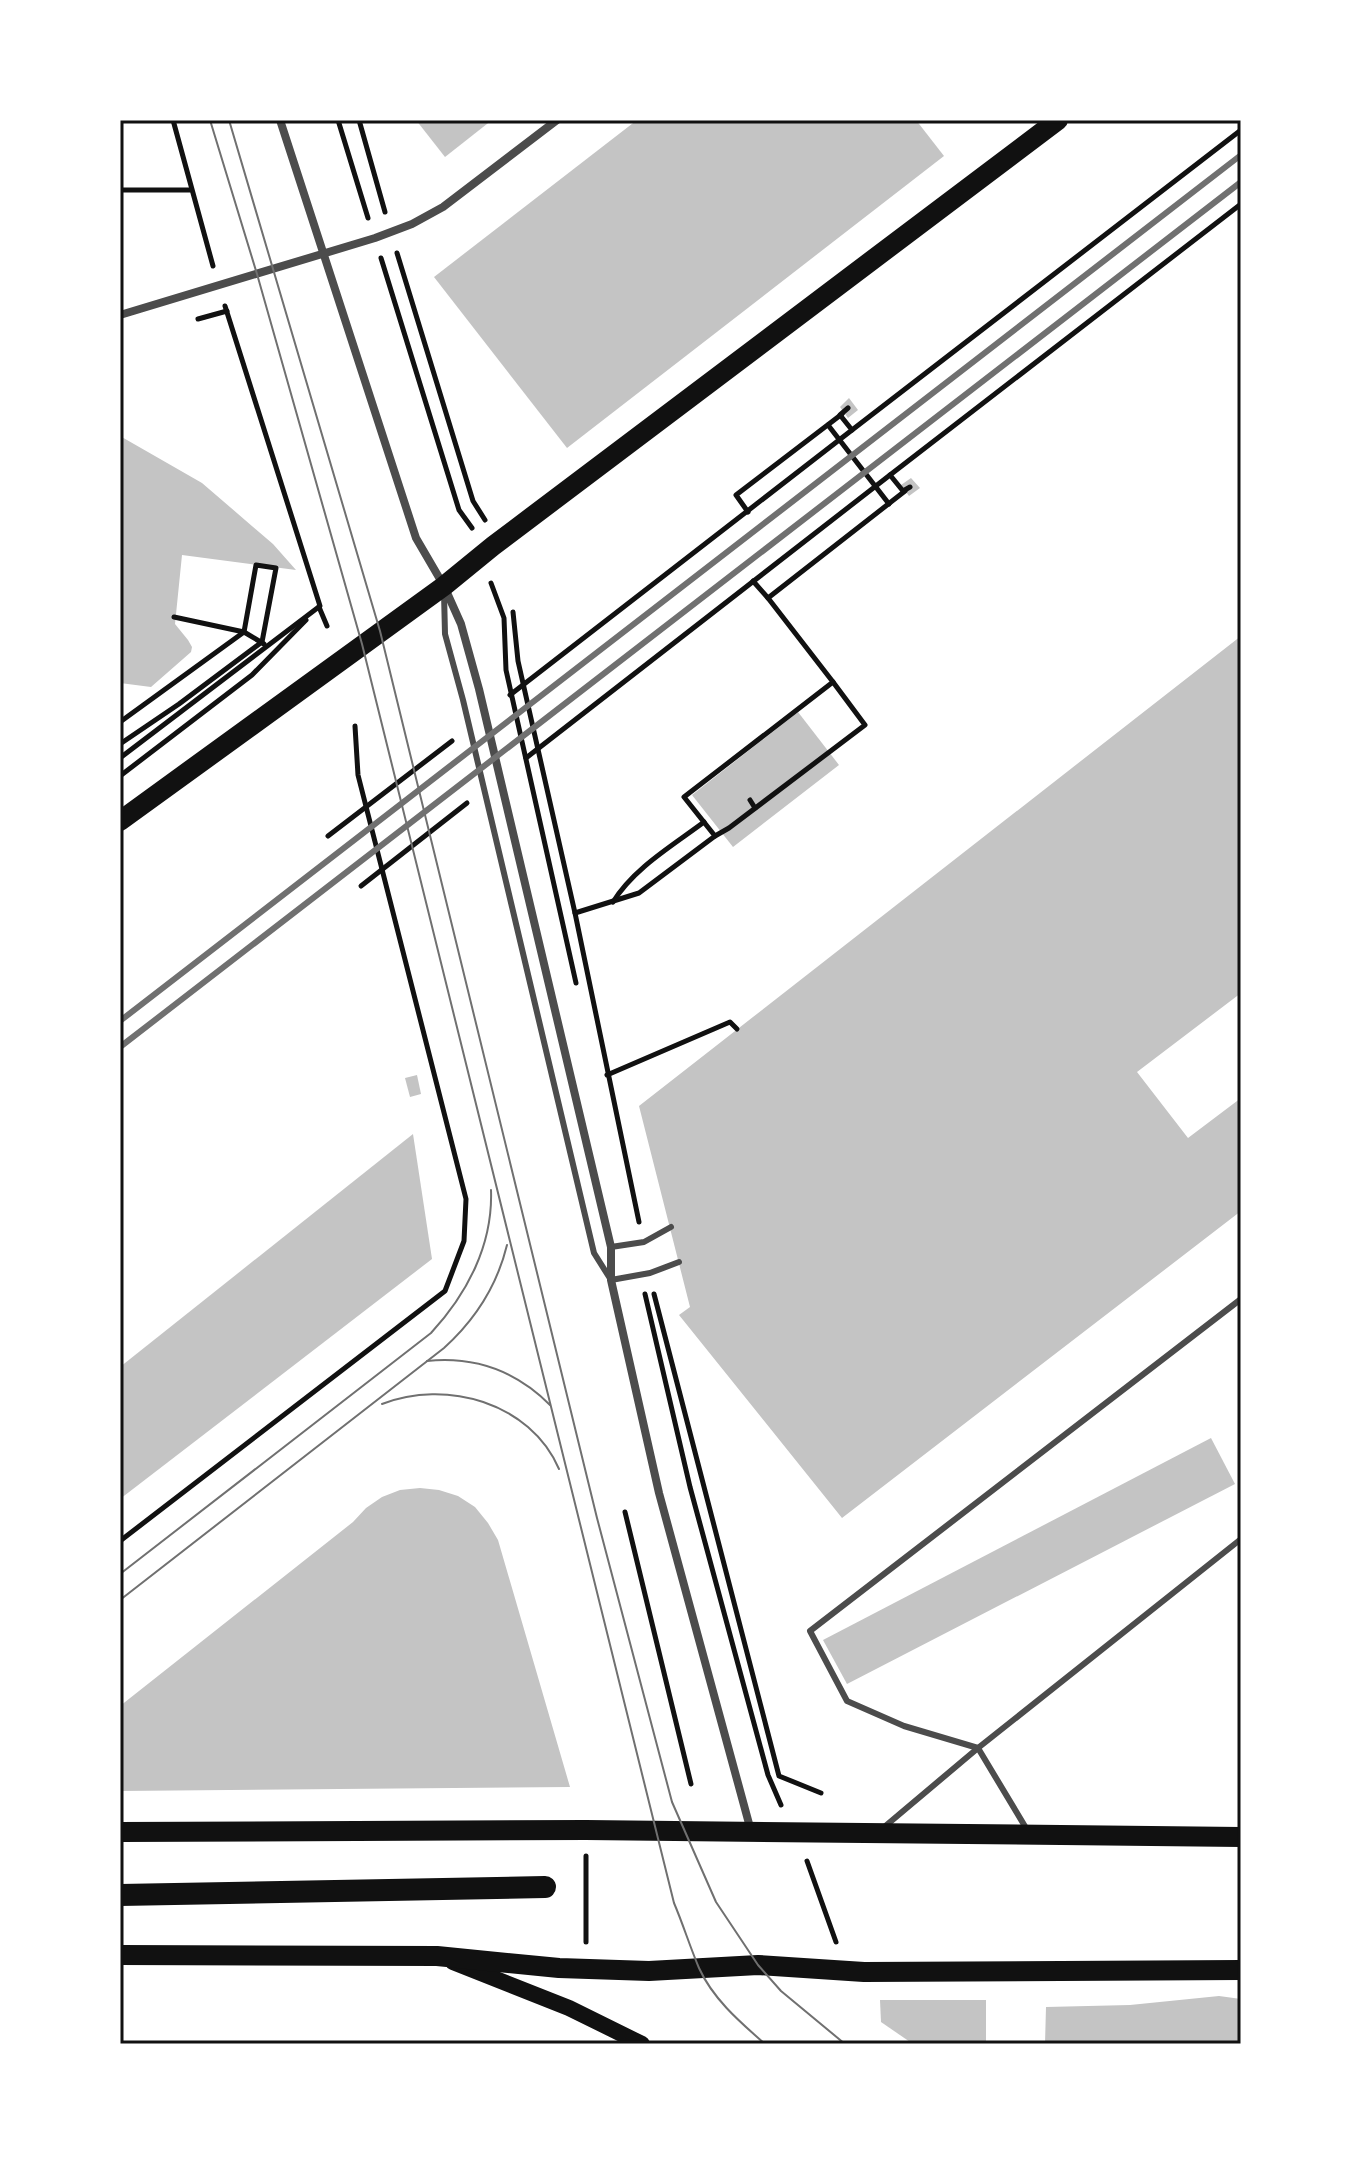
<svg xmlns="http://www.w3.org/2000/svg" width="1361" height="2164" viewBox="0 0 1361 2164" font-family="'Fira Sans Condensed',sans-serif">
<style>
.building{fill:#c4c4c4}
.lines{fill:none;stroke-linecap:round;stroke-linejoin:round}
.path{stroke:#111;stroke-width:5}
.service{stroke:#4c4c4c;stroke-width:6}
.minor{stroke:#4c4c4c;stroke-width:8}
.secondary{stroke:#111;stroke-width:16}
.primary{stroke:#111;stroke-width:20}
.trunk{stroke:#111;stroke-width:22}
.tram{stroke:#707070;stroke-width:2}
.rail{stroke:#707070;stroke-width:6}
.neatline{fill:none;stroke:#111;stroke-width:3}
</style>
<rect width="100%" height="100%" fill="#fff"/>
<g class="building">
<polygon points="416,120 492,120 445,157"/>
<polygon points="637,120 916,120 944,156 567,448 434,277"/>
<polygon points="849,398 858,410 848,418 840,407"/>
<polygon points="120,436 202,483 273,544 296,570 182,555 175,624 188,640 192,647 191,652 151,687 120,683"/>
<polygon points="911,478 920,488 909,496 901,485"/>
<polygon points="1241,636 1241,993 1137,1072 1188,1138 1241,1098 1241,1211 842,1518 679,1315 690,1307 639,1106"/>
<polygon points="798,712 839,765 733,847 692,795"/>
<polygon points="417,1075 421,1094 410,1097 405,1078"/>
<polygon points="413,1134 432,1259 120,1499 120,1367"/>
<polygon points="1211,1438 1235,1484 847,1684 823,1640"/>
<polygon points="420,1488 439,1490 458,1496 475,1507 488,1523 498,1540 570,1787 120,1791 120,1706 353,1522 366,1508 382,1497 400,1490"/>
<polygon points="1219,1996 1241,1999 1241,2044 1045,2044 1046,2007 1130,2005"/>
<polygon points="880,2000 986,2000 986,2044 913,2044 881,2022"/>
</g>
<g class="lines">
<g class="path">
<polyline points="173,120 213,266"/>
<polyline points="338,120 368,218"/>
<polyline points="359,120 385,212"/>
<polyline points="120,190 190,190"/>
<polyline points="397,253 473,501 485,520"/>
<polyline points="381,258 459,510 472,528"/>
<polyline points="198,319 227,311"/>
<polyline points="828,425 889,504"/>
<polyline points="852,430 1241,130"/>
<polyline points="890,475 1241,204"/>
<polyline points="748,512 736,495 842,414"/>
<polyline points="753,581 768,598"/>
<polyline points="491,583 504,618 506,670 576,983"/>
<polyline points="319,607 327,626"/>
<polyline points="513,612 518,661 575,913 639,1222"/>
<polyline points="174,617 244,632 264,644"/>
<polyline points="510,695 852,430 840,415 848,408"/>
<polyline points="120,722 244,632 256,565 276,568 262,642 179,704 120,744"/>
<polyline points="120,758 320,606 225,306"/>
<polyline points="526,758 890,475 903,491 910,487"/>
<polyline points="120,776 252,675 306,620"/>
<polyline points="750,800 755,808"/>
<polyline points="328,836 452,741"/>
<polyline points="715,836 729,828 865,725 833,682"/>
<polyline points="361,886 467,803"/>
<path d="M613,902C634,868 672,846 704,822"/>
<polyline points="575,913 639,893 715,836 684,797 833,682 768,598 905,491"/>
<polyline points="607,1075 730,1022 737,1029"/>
<polyline points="645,1294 690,1487 768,1775 781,1805"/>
<polyline points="654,1294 779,1776 821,1793"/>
<polyline points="625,1512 691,1784"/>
<polyline points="120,1541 445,1291 464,1241 466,1199 358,775 355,726"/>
<polyline points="586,1856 586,1942"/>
<polyline points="807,1861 836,1942"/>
</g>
<g class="service">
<polyline points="444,593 445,634 463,700 594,1253 611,1280 650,1273 679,1262"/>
<polyline points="611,1247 644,1242 671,1227"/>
<polyline points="883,1828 978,1748 1241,1539"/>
<polyline points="1026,1828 978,1748 904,1726 847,1701 810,1631 1241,1299"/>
</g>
<g class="minor">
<polyline points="280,120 416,538 444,586 461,624 479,689 611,1247 611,1280 659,1493 751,1831"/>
<polyline points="120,315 375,238 412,224 443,207 557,120"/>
</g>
<polyline class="secondary" points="453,1962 569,2008 642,2044"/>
<g class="primary">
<polyline points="120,821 444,586 493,546 1058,120"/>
<polyline points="120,1832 586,1830 1241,1837"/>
<polyline points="120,1955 437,1956 559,1968 649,1971 758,1965 864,1972 1241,1970"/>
</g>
<polyline class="trunk" points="120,1895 545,1887"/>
<g class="tram">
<path d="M210,120L257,274L362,644L674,1903C683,1924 690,1947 699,1968C713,1999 740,2022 765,2044"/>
<polyline points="229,120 380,631 597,1518 672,1802 716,1902 758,1965 781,1991 845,2044"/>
<path d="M427,1361C476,1356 516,1371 550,1405"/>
<path d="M382,1404C445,1379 530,1402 559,1469"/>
<path d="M120,1574L431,1333C467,1294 493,1245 491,1190"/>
<path d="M120,1600L444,1348C476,1319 497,1286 507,1245"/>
</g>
<g class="rail">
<polyline points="120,1021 1241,155"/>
<polyline points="120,1047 1241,182"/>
</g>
</g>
<rect width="1361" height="2164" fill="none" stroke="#ffffff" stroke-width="244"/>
<rect x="122" y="122" width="1117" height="1920" class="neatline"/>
</svg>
